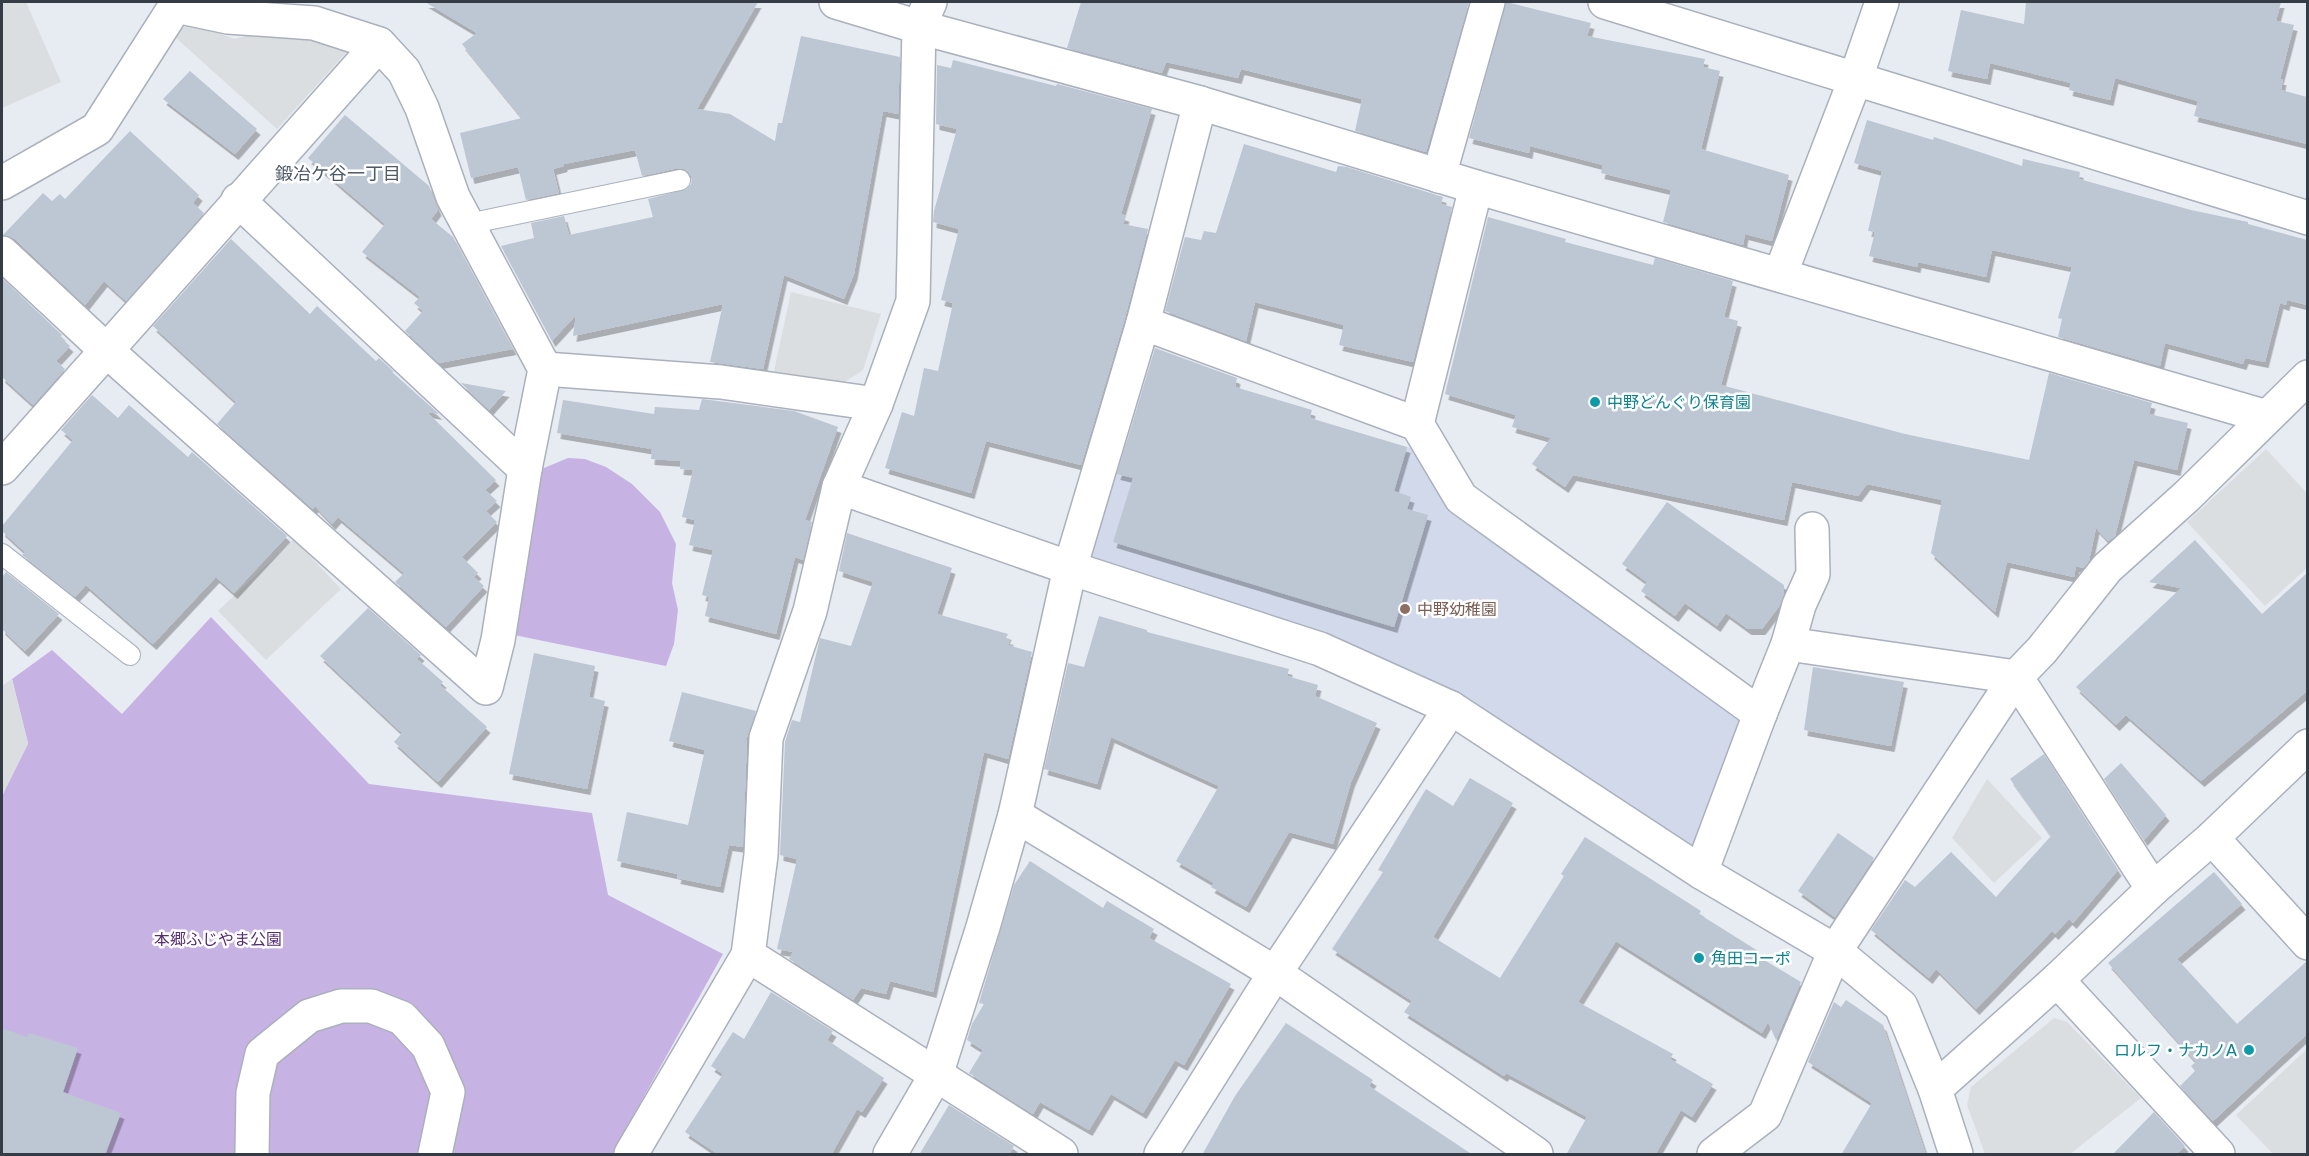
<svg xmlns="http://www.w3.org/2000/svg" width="2309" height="1156" viewBox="0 0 2309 1156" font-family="'DejaVu Sans','Noto Sans JP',sans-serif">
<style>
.education{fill:#d1d9eb}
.green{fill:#c7b2e4}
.parking{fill:#dbdee1}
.building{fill:#bdc6d3;filter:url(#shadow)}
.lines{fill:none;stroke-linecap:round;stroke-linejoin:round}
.lane-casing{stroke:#aab1bd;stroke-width:22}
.street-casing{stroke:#aab1bd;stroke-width:36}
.lane{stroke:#fff;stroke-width:20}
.street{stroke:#fff;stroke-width:33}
.culture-dot{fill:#0f9aa8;stroke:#fff;stroke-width:2}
.education-dot{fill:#8d6e63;stroke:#fff;stroke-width:2}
.labels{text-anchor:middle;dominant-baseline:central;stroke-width:5;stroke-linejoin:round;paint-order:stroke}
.culture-label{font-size:16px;fill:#0d838f;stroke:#fff;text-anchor:start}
.education-label{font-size:16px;fill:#785e54;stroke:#fff;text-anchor:start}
.park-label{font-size:16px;fill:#562d73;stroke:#fff}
.neighbourhood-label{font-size:18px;fill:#4e5967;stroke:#fff}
</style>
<defs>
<filter id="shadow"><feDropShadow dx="3.5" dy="6" stdDeviation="0" flood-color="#0004"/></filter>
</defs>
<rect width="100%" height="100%" fill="#e7ebf2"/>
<polygon class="education" points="1109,439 1304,496 1407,447 1435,454 1461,498 1760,714 1701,872 1451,708 1070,568"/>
<g class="green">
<polygon points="568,458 585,459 606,467 632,484 660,512 676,544 672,583 678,610 674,644 666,666 499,632 523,480 544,468"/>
<polygon points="211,617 369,784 592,813 608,895 723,954 612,1154 2,1154 2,796 28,743 12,679 52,650 122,714"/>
</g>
<g class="parking">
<polygon points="2,2 26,2 61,82 2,108"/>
<polygon points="189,22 234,39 266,31 353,45 277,129 175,37"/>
<polygon points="791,292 881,314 863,370 843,383 773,376"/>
<polygon points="2266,449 2307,493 2308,567 2265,606 2187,522"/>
<polygon points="294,539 341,589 266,660 218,611"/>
<polygon points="12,679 28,744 2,796 2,686"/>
<polygon points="1987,779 2042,838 1994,883 1952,838"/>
<polygon points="2054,1018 2067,1022 2141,1098 2070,1154 1985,1154 1967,1105 1971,1087"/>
<polygon points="2307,1049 2307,1154 2273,1154 2236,1115"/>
</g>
<g class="building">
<polygon points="425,2 758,2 697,109 730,114 775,141 778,123 782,123 801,36 900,57 898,114 883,111 854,274 844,299 784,275 763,369 710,362 723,304 573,336 576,315 552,341 501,246 534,238 531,223 564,216 569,235 653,217 648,199 687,189 691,184 692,177 684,169 678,168 642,176 635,150 564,164 564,166 553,169 559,193 526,200 518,167 471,178 460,133 522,118 462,44 477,33"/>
<polygon points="1081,2 1469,2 1426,152 1355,131 1362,99 1241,69 1238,78 1166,62 1162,73 1067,48"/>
<polygon points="1506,2 1591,23 1587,36 1705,59 1703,67 1720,71 1701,149 1789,175 1772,241 1745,234 1743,245 1663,222 1671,190 1601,173 1603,165 1530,146 1529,153 1469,138"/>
<polygon points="2026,2 2281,2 2276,21 2294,25 2280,79 2283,79 2281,90 2307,97 2307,144 2194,116 2198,101 2115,78 2110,100 2069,90 2071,83 1990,63 1987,79 1948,71 1961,10 2024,24"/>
<polygon points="953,60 1056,86 1057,84 1152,109 1121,214 1126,216 1123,224 1148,229 1125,318 1081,465 986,441 971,493 885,468 902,412 914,416 924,368 938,371 953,303 941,300 959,229 933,222 934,211 957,129 936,124 937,65 951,68"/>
<polygon points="190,71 257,129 235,154 163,99"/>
<polygon points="345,115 429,186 438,210 431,219 453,237 513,349 439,363 405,331 423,311 414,303 420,297 362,252 385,224 308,158"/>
<polygon points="1867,120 1933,140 1934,137 2022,166 2023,159 2080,172 2079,179 2191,210 2248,222 2248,224 2307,240 2307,305 2287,300 2286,305 2280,303 2265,362 2245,358 2243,364 2165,343 2160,366 2058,337 2062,319 2058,318 2072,267 1992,250 1986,277 1918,262 1917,267 1869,256 1875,232 1868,231 1882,171 1854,163"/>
<polygon points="130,131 199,195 193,203 204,213 126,301 104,281 85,305 15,239 3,235 43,193 52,201 60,194 65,199"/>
<polygon points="1244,144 1336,172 1338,166 1347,167 1443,197 1441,204 1452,207 1413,362 1339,345 1344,325 1255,302 1246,341 1165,311 1185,237 1201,240 1204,231 1216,233"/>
<polygon points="1488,217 1566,239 1565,242 1653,265 1655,258 1733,281 1724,317 1738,321 1721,385 1905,434 2029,460 2049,373 2152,403 2149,414 2188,423 2177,470 2134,460 2115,536 2108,541 2096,528 2089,561 2083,568 2076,566 2074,577 2007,562 1995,612 1931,553 1942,500 1867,484 1858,496 1792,482 1784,520 1573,475 1565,487 1532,464 1551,438 1512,427 1516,415 1445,394"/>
<polygon points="231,239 310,314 317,306 376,361 379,358 394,372 392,372 439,414 427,412 496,480 485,490 497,501 486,511 497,522 462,557 478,573 474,577 484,586 446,627 395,582 404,573 338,517 332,524 315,506 313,509 217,424 236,402 153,326"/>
<polygon points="2,278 62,335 60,337 70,346 56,361 65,369 33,405 2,377"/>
<polygon points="1155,348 1237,378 1235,387 1312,410 1310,418 1407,447 1394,491 1411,497 1407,509 1428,515 1394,627 1113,542 1133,478 1117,474"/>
<polygon points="461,383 506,391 489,410"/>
<polygon points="92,395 118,418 129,405 188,457 192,452 287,536 234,593 216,577 153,644 86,585 75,597 22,555 25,552 2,531 2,526 73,440 61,430"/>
<polygon points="702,399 794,411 838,427 805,520 812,522 803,560 795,557 776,634 705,616 709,597 702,595 713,550 689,545 695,520 682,517 693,470 680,469 681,461 651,459 652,449 557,433 563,400 654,414 655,407 699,410"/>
<polygon points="1667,502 1784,585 1784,593 1780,605 1762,629 1748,629 1726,613 1717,626 1685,603 1675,616 1641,591 1647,582 1622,564"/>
<polygon points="847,533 952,568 937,614 1008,634 1006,638 1010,639 1008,645 1032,652 1008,759 984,752 933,992 890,981 886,994 861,988 853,1000 789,959 793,952 777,949 797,859 780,855 785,742 792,720 800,722 820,638 851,646 873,582 839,571"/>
<polygon points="2195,540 2262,614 2307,573 2307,691 2201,781 2126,715 2116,725 2076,687 2181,588 2149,582"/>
<polygon points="6,572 59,614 25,651 2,629 2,577"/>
<polygon points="368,608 421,655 417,659 443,682 440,685 487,727 438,782 394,742 402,733 320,656"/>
<polygon points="1099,616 1147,630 1147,632 1289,669 1287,676 1318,685 1315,696 1377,723 1351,782 1333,844 1289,832 1246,907 1211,887 1214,883 1176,861 1219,786 1111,737 1097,784 1044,769 1068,663 1084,667"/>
<polygon points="534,653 595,666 589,697 605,701 587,789 509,774"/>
<polygon points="1813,667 1904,682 1891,746 1804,730"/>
<polygon points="682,692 756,711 747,737 743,847 729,845 720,887 677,878 678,874 617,861 627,812 688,825 705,750 669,741"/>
<polygon points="2044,754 2118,870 2073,923 2069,919 2055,934 2052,931 1976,1009 1936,969 1929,978 1871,930 1905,880 1915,887 1951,852 1996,897 2051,836 2010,779"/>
<polygon points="2121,763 2166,815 2144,840 2104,779"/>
<polygon points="1470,778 1513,803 1433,937 1500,978 1564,876 1561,874 1585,837 1701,911 1699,914 1758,951 1756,955 1801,982 1776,1040 1768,1022 1762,1033 1616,941 1578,1002 1673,1054 1670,1059 1713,1084 1692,1117 1681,1110 1655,1155 1566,1155 1587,1117 1506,1073 1504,1076 1404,1012 1412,1001 1332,949 1383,872 1378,870 1426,789 1453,806"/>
<polygon points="1838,833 1874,858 1835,917 1798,891"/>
<polygon points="1030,861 1103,908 1107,901 1154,929 1149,938 1231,984 1184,1065 1175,1060 1143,1113 1111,1094 1089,1130 1040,1102 1033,1114 969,1073 983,1050 967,1040 972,1024 984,1004 979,1003 1014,885"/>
<polygon points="2214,872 2242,904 2177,959 2237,1024 2307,961 2307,1034 2213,1121 2180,1086 2195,1071 2191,1066 2196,1062 2108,963"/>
<polygon points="771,992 833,1031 827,1040 884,1078 862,1112 857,1109 831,1155 719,1155 685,1132 723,1074 711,1066 733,1032 744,1039"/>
<polygon points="1846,1000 1883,1025 1926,1155 1841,1155 1872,1103 1808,1062 1834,1002 1841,1007"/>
<polygon points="1286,1023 1373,1080 1369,1086 1473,1155 1202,1155 1235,1096"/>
<polygon points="2,1028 27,1037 29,1033 78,1048 63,1092 121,1113 105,1155 2,1155"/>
<polygon points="949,1105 1014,1146 1009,1155 919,1155"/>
<polygon points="2154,1112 2185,1146 2176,1155 2112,1155"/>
</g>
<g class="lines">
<g class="lane-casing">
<g id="lane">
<polyline points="468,224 680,180"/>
<polyline points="2,554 130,655"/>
</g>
</g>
<g class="street-casing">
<g id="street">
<polyline points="836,2 919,27 1200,103 1476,187 2267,417"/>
<polyline points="1605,2 2308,218"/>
<polyline points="1439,176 1488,2"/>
<polyline points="2,183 97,129 178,2"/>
<polyline points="238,200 525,469"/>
<polyline points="2,253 106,350 486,688 498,640 525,469 545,369 453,197 422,108 404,71 379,44 314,23 228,17 176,6"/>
<polyline points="1780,275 1855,80 1882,2"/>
<polyline points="1143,323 1417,424 1461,498 1760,714"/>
<polyline points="545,369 721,382 876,404"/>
<polyline points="1417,424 1476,187"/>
<polyline points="2,468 379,44"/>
<polyline points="839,487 1070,568 1320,649 1451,708 1701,872 1835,951 1901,1006 1935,1089 1956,1154"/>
<polyline points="1788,644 2016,677 2153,889"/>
<polyline points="1015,815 1275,973 1536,1154"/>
<polyline points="2212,838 2308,943"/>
<polyline points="1701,872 1760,714 1788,644 1799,605 1813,574 1812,529"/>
<polyline points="748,955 1061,1154"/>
<polyline points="2057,980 2218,1154"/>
<polyline points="1935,1089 2057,980 2153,889 2212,838 2308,746"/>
<polyline points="252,1154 253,1093 262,1054 309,1016 341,1006 371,1006 402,1018 428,1046 448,1092 435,1154"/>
<polyline points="631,1154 748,955 761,855 766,738 810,611 839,487 876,404 913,301 919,27 930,2"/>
<polyline points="890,1154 936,1075 983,927 1015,815 1070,568 1143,323 1200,103"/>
<polyline points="1161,1154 1275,973 1451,708"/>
<polyline points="1714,1154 1765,1115 1835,951 2016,677 2042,650 2107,568 2187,496 2308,377"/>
</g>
</g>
<use href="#lane" class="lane"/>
<use href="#street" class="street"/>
</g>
<g class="culture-dot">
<circle cx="1595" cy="402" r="6"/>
<circle cx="1699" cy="958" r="6"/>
<circle cx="2249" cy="1050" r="6"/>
</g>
<circle class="education-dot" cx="1405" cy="609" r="6"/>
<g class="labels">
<g class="culture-label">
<text x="1607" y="402">中野どんぐり保育園</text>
<text x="1711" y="958">角田コーポ</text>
<text x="2237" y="1050" text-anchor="end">ロルフ・ナカノA</text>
</g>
<g class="education-label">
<text x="1417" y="609">中野幼稚園</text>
</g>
<g class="park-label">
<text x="218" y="939">本郷ふじやま公園</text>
</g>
<g class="neighbourhood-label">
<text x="338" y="173">鍛冶ケ谷一丁目</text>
</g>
</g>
<rect width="2309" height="1156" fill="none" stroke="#363c45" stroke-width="6"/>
</svg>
